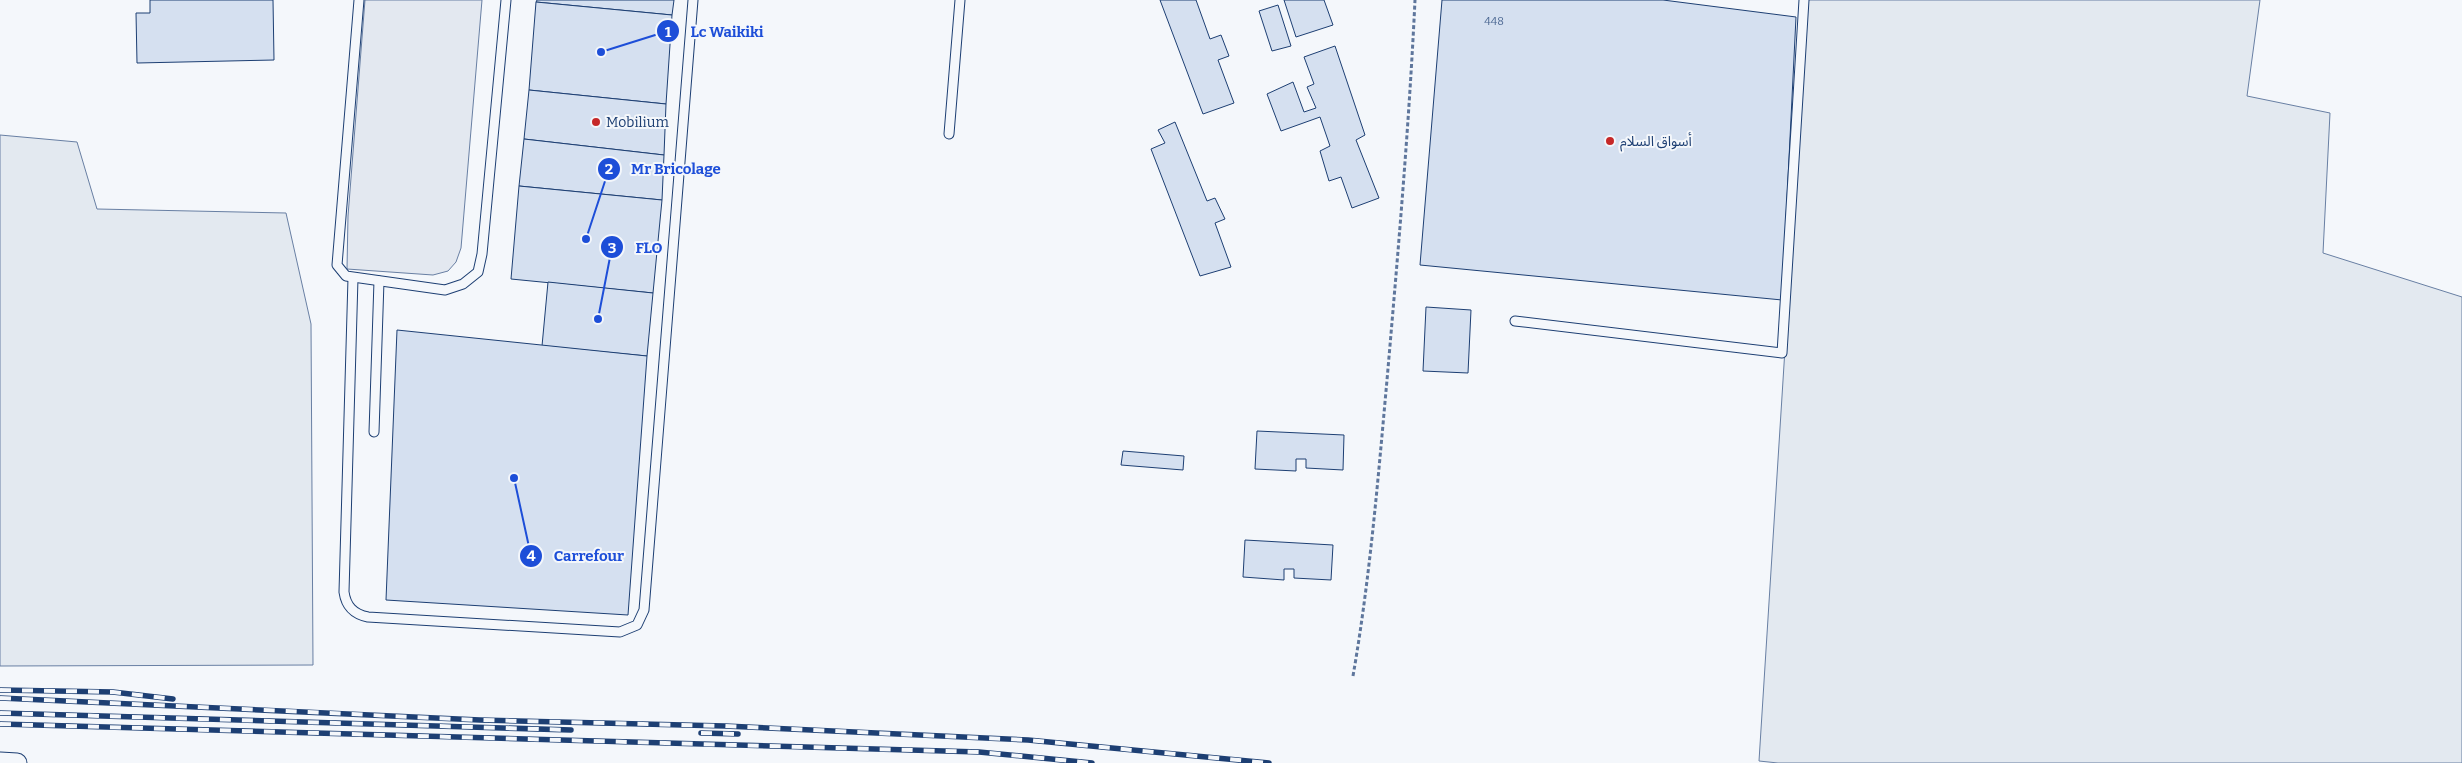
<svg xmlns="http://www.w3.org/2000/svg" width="2462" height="763" viewBox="0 0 2462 763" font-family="Bitter,'Noto Sans Arabic',serif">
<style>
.green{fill:#e3e9f0;stroke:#687fa3}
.parking{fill:#e3e8f0;stroke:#687fa3}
.building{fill:#d5e0f0;stroke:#1d3f73}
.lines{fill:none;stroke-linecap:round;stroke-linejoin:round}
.service-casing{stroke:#1d3f73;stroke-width:11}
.minor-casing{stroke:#1d3f73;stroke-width:21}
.path{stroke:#5e769c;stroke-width:3;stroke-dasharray:4 2.5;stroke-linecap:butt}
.service{stroke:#f4f7fb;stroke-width:9}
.minor{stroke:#f4f7fb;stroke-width:19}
.rail-casing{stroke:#1d3f73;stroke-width:5.5}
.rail{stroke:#f4f7fb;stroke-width:4;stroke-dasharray:11;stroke-linecap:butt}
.poi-dot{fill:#c62828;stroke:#f4f7fb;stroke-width:2}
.labels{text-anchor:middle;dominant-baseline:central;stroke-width:4;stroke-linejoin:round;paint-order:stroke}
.number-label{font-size:11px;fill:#4b6792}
.poi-label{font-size:14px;fill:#1d3f73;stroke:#f4f7fb;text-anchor:start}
.leader{fill:none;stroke:#1d4ed8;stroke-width:2}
.callout-dot{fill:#1d4ed8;stroke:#f4f7fb;stroke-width:2}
.mark-label{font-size:15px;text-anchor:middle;font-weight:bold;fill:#fff}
.callout-label{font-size:15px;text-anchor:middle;font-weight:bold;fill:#1d4ed8;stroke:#f4f7fb;stroke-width:4;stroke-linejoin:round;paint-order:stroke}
</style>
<rect width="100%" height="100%" fill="#f4f7fb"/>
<g class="green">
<polygon points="1807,0 2260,0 2247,96 2330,113 2323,253 2462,297 2462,763 1778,763 1759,761"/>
<polygon points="0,135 77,142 97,209 286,213 311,324 313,665 0,666"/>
</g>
<polygon class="parking" points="365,0 482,0 461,248 456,262 448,271 433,275 347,269 348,216"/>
<g class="building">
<polygon points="150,0 273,0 274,60 137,63 136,13 150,13"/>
<polygon points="537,0 674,0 672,15 536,2"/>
<polygon points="1160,0 1196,0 1210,39 1221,35 1229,56 1218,60 1234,103 1203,114"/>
<polygon points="1284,0 1324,0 1333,25 1296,37"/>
<polygon points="1442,0 1663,0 1796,17 1782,300 1420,265"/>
<polygon points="536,2 672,15 666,104 529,90"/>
<polygon points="1278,5 1291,46 1272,51 1259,11"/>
<polygon points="1335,46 1365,135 1356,140 1379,198 1352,208 1341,177 1329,181 1320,151 1330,146 1320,117 1281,131 1267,94 1293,82 1304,112 1316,108 1307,87 1314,84 1304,57"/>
<polygon points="529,90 666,104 664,155 524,139"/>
<polygon points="1175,122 1207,201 1215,198 1225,219 1215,223 1231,267 1200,276 1151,149 1165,143 1158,130"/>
<polygon points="524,139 664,155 662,200 519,186"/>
<polygon points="519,186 662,200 653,293 511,279"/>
<polygon points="548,282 653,293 647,356 542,346"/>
<polygon points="1426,307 1471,310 1468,373 1423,371"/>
<polygon points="397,330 647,356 628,615 386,600"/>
<polygon points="1257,431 1344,435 1343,470 1306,468 1306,459 1296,459 1296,471 1255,469"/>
<polygon points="1123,451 1184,456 1183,470 1121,465"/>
<polygon points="1245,540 1333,545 1331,580 1294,578 1294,569 1284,569 1284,580 1243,577"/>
</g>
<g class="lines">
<g class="service-casing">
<g id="service">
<polyline points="359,0 337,265 346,276 445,290 463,284 478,272 482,254 506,0"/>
<polyline points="949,134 960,0"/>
<path d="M353,278L344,592C346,606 353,614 368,617L620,632L637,625L644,610L693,0"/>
<polyline points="1515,321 1782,353 1804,0"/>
<polyline points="374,432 379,281"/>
</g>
</g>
<g class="minor-casing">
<polyline id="minor" points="0,762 17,763"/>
</g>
<path class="path" d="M1353,676C1370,578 1378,479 1387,380C1398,253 1409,127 1415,0"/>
<use href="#service" class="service"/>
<use href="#minor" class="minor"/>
<g class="rail-casing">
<g id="rail">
<polyline points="0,690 113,692 173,699"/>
<polyline points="0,698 480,720 725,726 1028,740 1269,763"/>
<polyline points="0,713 571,730"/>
<polyline points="0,724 979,752 1092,763"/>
<polyline points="701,733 738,734"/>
</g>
</g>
<use href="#rail" class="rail"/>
</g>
<g class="poi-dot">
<circle cx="596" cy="122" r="5"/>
<circle cx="1610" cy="141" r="5"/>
</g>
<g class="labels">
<g class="number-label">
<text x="1494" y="21">448</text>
</g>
<g class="poi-label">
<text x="606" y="122">Mobilium</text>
<text x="1620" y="141">أسواق السلام</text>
</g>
</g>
<path class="leader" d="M601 52L668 31M586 239L609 169M598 319L612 247M514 478L531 556"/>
<g class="callout-dot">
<circle cx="601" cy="52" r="5"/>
<circle cx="586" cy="239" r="5"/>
<circle cx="598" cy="319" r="5"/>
<circle cx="514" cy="478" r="5"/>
<circle cx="668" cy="31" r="12"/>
<circle cx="609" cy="169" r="12"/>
<circle cx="612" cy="247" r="12"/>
<circle cx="531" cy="556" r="12"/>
</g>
<g class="mark-label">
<text x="668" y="37">1</text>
<text x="609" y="174">2</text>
<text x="612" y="253">3</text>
<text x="531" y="561">4</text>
</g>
<g class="callout-label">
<text x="727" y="37">Lc Waikiki</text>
<text x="676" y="174">Mr Bricolage</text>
<text x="649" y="253">FLO</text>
<text x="589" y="561">Carrefour</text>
</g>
</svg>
